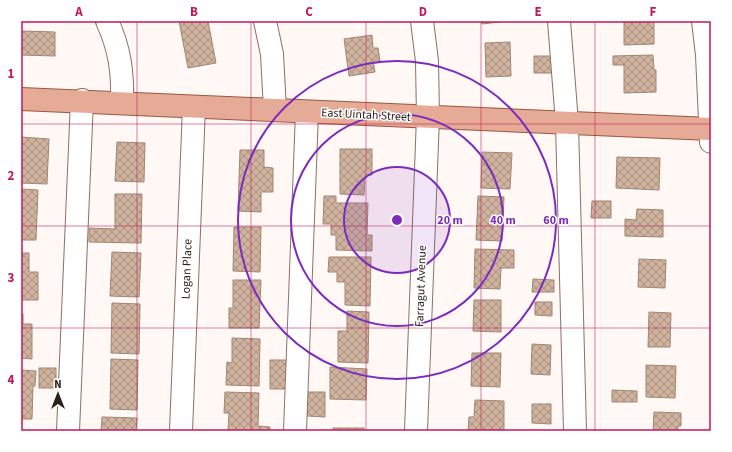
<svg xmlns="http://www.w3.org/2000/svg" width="732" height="452" viewBox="0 0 732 452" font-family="'Source Sans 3',sans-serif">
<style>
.building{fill:url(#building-cross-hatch);stroke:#a08572}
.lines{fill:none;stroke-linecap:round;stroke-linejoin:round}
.minor-casing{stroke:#8e6f64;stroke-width:24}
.major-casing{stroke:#9b563f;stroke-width:24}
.minor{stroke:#fff;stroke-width:22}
.major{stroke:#e6ab97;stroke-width:22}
.grid{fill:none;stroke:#c2185b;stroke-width:1;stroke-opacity:0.55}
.ring{fill:none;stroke:#7b2cbf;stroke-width:2}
.labels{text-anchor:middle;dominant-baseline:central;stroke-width:3;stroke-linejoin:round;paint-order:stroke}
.street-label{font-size:12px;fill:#2d201c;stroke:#fff}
.centre{fill:#7b2cbf;stroke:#fff;stroke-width:2}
.ring-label{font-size:12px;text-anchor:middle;font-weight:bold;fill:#7b2cbf;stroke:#fff;stroke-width:3;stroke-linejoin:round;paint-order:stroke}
.neatline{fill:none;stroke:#c2185b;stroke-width:1.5}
.grid-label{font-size:13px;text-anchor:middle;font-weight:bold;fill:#c2185b}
</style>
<defs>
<pattern id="building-cross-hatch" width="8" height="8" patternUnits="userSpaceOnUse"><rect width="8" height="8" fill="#cfb39e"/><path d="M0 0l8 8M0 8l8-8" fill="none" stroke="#a89180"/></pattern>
</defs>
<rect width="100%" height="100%" fill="#fff8f5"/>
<g class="building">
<polygon points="179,21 208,21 216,63 188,68"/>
<polygon points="481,21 508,21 482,24"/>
<polygon points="624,21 654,21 654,44 624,45"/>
<polygon points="21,31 55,32 55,56 21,55"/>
<polygon points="372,35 373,48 378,48 380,61 373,61 375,72 349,76 344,39"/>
<polygon points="510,42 511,76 486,77 485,43"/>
<polygon points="653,55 654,70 656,70 656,92 624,93 624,65 613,65 613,56"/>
<polygon points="534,56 551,56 552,73 534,73"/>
<polygon points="21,137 49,139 47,184 21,183"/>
<polygon points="117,142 145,143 144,182 115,181"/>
<polygon points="340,149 372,149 372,175 365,175 364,195 340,194"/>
<polygon points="240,150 264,150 264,167 273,168 273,192 261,192 261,212 238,211"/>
<polygon points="482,152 512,153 510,189 481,188"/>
<polygon points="617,157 660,158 659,190 616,188"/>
<polygon points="21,189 38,190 36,240 21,240"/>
<polygon points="115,194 142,194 141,243 89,242 89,228 115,229"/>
<polygon points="324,196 336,196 336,203 368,203 367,235 372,235 372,251 336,250 336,235 331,235 331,224 323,224"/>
<polygon points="478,196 504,197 502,241 476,240"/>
<polygon points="592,201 611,201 611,218 591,218"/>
<polygon points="637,209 663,210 663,237 625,236 625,219 636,220"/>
<polygon points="234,227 261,227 260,272 233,271"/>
<polygon points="475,249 514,250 514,268 501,268 500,289 474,288"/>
<polygon points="112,252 141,253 139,297 110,296"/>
<polygon points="21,253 29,253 29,272 38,272 38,300 21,300"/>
<polygon points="329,257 371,257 370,306 345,305 345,282 337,282 337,272 328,272"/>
<polygon points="639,259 666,260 665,288 638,287"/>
<polygon points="533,279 554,280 554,292 532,292"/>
<polygon points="233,280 261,280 259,328 229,328 229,308 233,308"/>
<polygon points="474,300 501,300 501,332 473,331"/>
<polygon points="535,302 552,302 552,316 535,315"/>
<polygon points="112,303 140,304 139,354 111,353"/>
<polygon points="347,311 369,312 368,363 338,362 338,331 347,331"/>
<polygon points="649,312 671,313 670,347 648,347"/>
<polygon points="21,314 23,314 23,324 32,324 32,359 21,358"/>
<polygon points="232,338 260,339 259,386 226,385 227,362 232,363"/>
<polygon points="532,344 551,345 550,375 531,374"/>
<polygon points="472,353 501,353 500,387 471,386"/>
<polygon points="111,359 138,360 137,410 110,409"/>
<polygon points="270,360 288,360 287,389 270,389"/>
<polygon points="646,365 676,366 675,398 646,397"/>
<polygon points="330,367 367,369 366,400 330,399"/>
<rect x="39" y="368" width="17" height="20"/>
<polygon points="21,370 36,371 35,386 33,386 32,419 21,419"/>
<polygon points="612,390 637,391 637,402 612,402"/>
<polygon points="225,392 259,393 258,426 270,427 270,431 228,431 229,413 224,413"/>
<polygon points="307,392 325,392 325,417 307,416"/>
<polygon points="475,400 504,401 504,431 468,431 469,417 474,417"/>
<polygon points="532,404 551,404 551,424 532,423"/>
<polygon points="654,412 681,413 681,426 678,426 678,431 653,431"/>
<polygon points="102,417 137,418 136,431 101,431"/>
<rect x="333" y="428" width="31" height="3"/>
</g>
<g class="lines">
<g class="minor-casing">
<g id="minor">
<path d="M107,21C120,49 123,73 122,103"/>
<polyline points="265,21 272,54 275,110"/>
<polyline points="559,21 567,123 575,431"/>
<polyline points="703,21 707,55 711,142"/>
<polyline points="68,431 82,100"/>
<polyline points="181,431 194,107"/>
<polyline points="295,431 307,112"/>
<polyline points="416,431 428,117 427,61 422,21"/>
</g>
</g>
<g class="major-casing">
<polyline id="major" points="21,99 711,129"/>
</g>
<use href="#minor" class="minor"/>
<use href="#major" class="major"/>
</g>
<path class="grid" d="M137,21V431M251,21V431M366,21V431M481,21V431M595,21V431M21,124H711M21,226H711M21,328H711"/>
<circle cx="397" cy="220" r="53" fill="#7b2cbf" fill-opacity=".12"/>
<g class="ring">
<circle cx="397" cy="220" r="53"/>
<circle cx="397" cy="220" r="106"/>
<circle cx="397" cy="220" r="159"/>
</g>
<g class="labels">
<g class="street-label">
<text transform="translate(366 115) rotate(3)">East Uintah Street</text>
<text transform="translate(187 269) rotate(-88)">Logan Place</text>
<text transform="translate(421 286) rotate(-88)">Farragut Avenue</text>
</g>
</g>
<circle cx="397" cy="220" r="6" class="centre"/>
<g class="ring-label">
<text x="450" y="224">20 m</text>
<text x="503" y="224">40 m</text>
<text x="556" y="224">60 m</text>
</g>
<rect width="732" height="452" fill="none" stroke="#ffffff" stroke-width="44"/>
<g transform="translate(58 394)" stroke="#ffffff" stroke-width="3" paint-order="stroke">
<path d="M0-3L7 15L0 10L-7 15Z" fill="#2d201c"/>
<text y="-6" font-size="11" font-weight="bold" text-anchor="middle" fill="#2d201c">N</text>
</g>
<rect x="22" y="22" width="688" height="408" class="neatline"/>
<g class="grid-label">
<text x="79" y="16">A</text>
<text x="194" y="16">B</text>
<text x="309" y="16">C</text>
<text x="423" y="16">D</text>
<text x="538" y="16">E</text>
<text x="653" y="16">F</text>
<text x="11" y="78">1</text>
<text x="11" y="180">2</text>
<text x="11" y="282">3</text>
<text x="11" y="384">4</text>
</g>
</svg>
